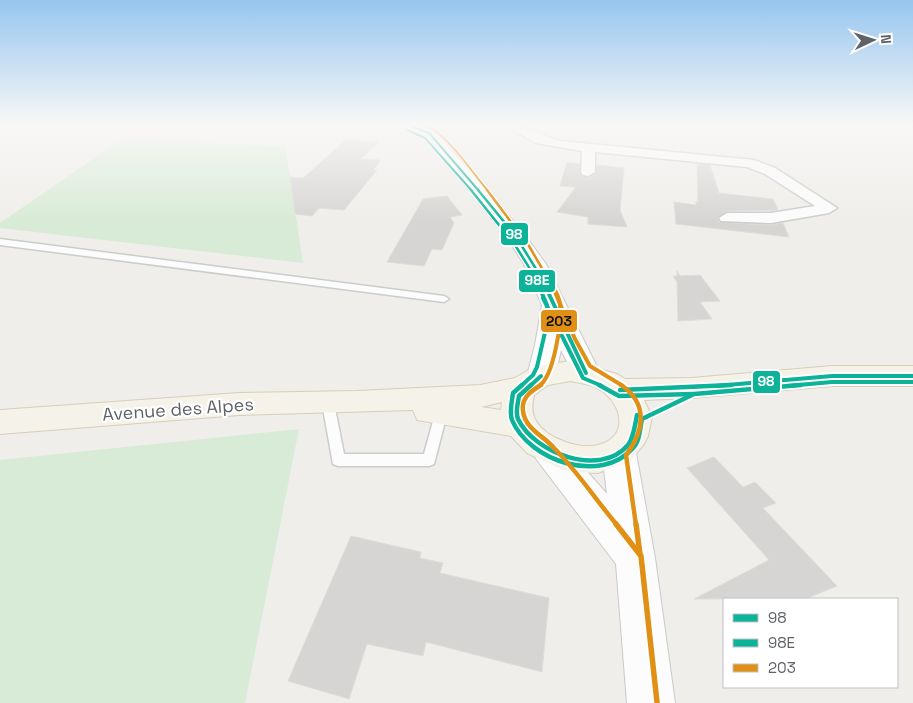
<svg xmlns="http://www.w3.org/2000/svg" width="913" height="703" viewBox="0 0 913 703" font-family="'Space Grotesk',sans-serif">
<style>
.green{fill:#d8ebd6}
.building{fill:#d6d5d3;stroke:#deddd9}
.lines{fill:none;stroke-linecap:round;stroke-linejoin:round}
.lane-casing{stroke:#cbcccc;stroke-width:3}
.street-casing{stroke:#cbcccc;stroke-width:3}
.secondary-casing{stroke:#cacacb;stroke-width:2}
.primary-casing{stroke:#d7ceb8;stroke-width:2}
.lane{fill:#fdfcfc;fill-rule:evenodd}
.street{fill:#fdfcfc;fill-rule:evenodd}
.secondary{fill:#fdfcfc;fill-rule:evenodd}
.primary{fill:#f4f2e9;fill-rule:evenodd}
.bus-1-far3-casing{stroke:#fff;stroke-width:4}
.bus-1-far2-casing{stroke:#fff;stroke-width:5}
.bus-1-far1-casing{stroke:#fff;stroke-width:8}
.bus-1-casing{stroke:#fff;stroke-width:8}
.bus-2-far3-casing{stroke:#fff;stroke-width:4}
.bus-2-far2-casing{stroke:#fff;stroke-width:5}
.bus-2-far1-casing{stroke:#fff;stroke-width:8}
.bus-2-casing{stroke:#fff;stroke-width:8}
.bus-3-far4-casing{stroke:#fff;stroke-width:4}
.bus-3-far3-casing{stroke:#fff;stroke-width:5}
.bus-3-far2-casing{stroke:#fff;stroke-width:8}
.bus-3-far1-casing{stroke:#fff;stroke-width:8}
.bus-3-casing{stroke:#fff;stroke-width:9}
.bus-1-far3{stroke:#0cb399;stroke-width:2}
.bus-1-far2{stroke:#0cb399;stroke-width:2.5}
.bus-1-far1{stroke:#0cb399;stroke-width:4}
.bus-1{stroke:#0cb399;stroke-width:4.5}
.bus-2-far3{stroke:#0cb399;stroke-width:2}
.bus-2-far2{stroke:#0cb399;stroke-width:2.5}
.bus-2-far1{stroke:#0cb399;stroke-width:4}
.bus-2{stroke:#0cb399;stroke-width:4.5}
.bus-3-far4{stroke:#df9015;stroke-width:2}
.bus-3-far3{stroke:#df9015;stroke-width:2.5}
.bus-3-far2{stroke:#df9015;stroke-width:4}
.bus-3-far1{stroke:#df9015;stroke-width:4.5}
.bus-3{stroke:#df9015;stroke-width:5.5}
.labels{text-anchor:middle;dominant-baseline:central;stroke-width:4.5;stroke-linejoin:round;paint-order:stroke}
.street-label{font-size:18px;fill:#5f6368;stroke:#fff}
.line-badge{stroke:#fff;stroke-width:2}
.badge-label{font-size:14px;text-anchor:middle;font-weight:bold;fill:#fff}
.pale-badge-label{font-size:14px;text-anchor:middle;font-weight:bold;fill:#111}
</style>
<rect width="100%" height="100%" fill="#efeeea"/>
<g class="green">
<polygon points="121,140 285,146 303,263 0,228 0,223"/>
<polygon points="299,429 245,703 0,703 0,460"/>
</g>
<g class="building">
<polygon points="347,139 378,142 361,159 381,160 373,170 377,170 344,210 319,208 312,216 295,214 290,177 303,178"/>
<polygon points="567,162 580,164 579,173 588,178 596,174 597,165 624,168 620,210 627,227 588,224 588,217 557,212 576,187 560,186"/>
<polygon points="697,164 710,165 719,193 773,199 778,210 727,211 717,218 719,222 771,225 783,223 789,237 676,224 674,202 696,205 696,201 698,202"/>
<polygon points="447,196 462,215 450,217 454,223 442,250 432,249 424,266 387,262 423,199"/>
<polygon points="677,271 680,276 700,275 720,301 700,302 712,319 678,321 677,282 673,276 677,276"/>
<polygon points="714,457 743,487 755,482 776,503 763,508 837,586 805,599 694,599 769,560 687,468"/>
<polygon points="351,536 421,552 420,558 443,563 440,573 549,598 542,672 426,642 423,656 367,644 349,699 288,681"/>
</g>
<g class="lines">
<g class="lane-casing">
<g id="lane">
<polygon points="0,239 444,296 449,299 444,302 0,245"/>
<polygon points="328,398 332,400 334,403 344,454 424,454 435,414 436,411 446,411 447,414 434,464 429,466 338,466 333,464 322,403 324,400"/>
</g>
</g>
<g class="street-casing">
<path id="street" d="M502,124C523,123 541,136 561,141L754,160L775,168L837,208L829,213L771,223L721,221L719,218L727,213H771L815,206L765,174L747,167L595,152V172L588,176L583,175L581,172L582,151L536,143Z"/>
</g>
<g class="secondary-casing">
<g id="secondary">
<polygon points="399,124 418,124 434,130 522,231 546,264 600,373 596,380 586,383 576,380 561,350 555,376 551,383 541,386 531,383 527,376 535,345 542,305 524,264 507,238 436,148 424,136 401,127"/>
<polygon points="549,438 561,442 607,494 602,453 607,444 619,440 631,444 636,453 655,558 675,703 627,703 616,564 537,460 532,451 537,442"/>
</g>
</g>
<g class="primary-casing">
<path id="primary" d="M571,361L617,374L625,379L692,378L832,366H913V386H832L692,398L644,400L652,417L648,436L644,444L631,460L598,473L570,472L559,468L527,453L511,436L417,420L413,410L239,415L0,434V410L239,393L357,391L480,385L515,378L527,371L545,365ZM571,381C579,383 589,384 597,388C622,401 631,437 598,445C579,450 546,438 536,421C531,413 532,404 534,395L548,385ZM502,402L501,410L481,407Z"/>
</g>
<use href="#lane" class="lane"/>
<use href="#street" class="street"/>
<use href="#secondary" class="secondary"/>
<use href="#primary" class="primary"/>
<g class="bus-1-far3-casing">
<polyline id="bus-1-far3" points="406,124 429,133 479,191"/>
</g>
<g class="bus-1-far2-casing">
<polyline id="bus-1-far2" points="478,190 515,235 541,277"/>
</g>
<g class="bus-1-far1-casing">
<g id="bus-1-far1">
<polyline points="540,275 586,373"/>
<polyline points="530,386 541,376"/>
<polyline points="716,386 832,376 913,376"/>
</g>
</g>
<g class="bus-1-casing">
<g id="bus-1">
<path d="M531,385L519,396C518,403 515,412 518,419C534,453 600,478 628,445C634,437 635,424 637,415"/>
<polyline points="620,390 731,385"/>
</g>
</g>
<g class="bus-2-far3-casing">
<polyline id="bus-2-far3" points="407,130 425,138 472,191"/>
</g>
<g class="bus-2-far2-casing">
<polyline id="bus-2-far2" points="471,190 515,245 535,277"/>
</g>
<g class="bus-2-far1-casing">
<g id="bus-2-far1">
<polyline points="543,298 583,378 602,386"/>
<polyline points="521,386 533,375 537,367 546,328 547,305 534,275"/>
<polyline points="787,386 832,382 913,382"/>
</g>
</g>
<g class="bus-2-casing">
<g id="bus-2">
<path d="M522,385L513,393C512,401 509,412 512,420C529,461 601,485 633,448C640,441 640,428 642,419L694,394L801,385"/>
<polyline points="599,385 619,396 693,394"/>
</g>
</g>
<g class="bus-3-far4-casing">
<path id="bus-3-far4" d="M424,124C448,135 471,171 488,191"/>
</g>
<g class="bus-3-far3-casing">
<polyline id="bus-3-far3" points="487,190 529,246 547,277"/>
</g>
<g class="bus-3-far2-casing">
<g id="bus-3-far2">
<polyline points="555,292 575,339 590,366 623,386"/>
<path d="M539,386C554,376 562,322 560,304C559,294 551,284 547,275"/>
</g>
</g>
<g class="bus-3-far1-casing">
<g id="bus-3-far1">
<path d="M541,385C531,391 521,398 523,411C525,429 544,436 554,448C577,471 596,500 617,525"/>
<path d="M621,385C649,404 644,431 626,455L636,525"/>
</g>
</g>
<g class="bus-3-casing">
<g id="bus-3">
<polyline points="616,524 641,556 657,702"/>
<polyline points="636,524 640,554"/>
</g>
</g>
<use href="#bus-1-far3" class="bus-1-far3"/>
<use href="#bus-1-far2" class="bus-1-far2"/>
<use href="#bus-1-far1" class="bus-1-far1"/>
<use href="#bus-1" class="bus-1"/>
<use href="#bus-2-far3" class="bus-2-far3"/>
<use href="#bus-2-far2" class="bus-2-far2"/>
<use href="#bus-2-far1" class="bus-2-far1"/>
<use href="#bus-2" class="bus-2"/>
<use href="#bus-3-far4" class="bus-3-far4"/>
<use href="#bus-3-far3" class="bus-3-far3"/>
<use href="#bus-3-far2" class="bus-3-far2"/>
<use href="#bus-3-far1" class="bus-3-far1"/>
<use href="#bus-3" class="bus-3"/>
</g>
<linearGradient id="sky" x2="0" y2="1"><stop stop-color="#97c6ef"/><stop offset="0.56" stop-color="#f8f7f6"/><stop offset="1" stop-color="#f8f7f6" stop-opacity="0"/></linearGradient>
<rect width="913" height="222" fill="url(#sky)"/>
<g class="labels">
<g class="street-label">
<text transform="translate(178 409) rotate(-4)">Avenue des Alpes</text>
</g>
</g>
<g class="line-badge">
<rect x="500" y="222" width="29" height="24" rx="5" fill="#0cb399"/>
<rect x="518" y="269" width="38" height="24" rx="5" fill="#0cb399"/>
<rect x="540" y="309" width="38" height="24" rx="5" fill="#df9015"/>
<rect x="752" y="370" width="29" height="24" rx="5" fill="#0cb399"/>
</g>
<g class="badge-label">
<text x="514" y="239">98</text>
<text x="537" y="285">98E</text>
<text x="766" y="386">98</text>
</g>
<g class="pale-badge-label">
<text x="559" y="326">203</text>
</g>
<rect x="723" y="598" width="175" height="90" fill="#ffffff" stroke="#bfc1c3"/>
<rect x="733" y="614" width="25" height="8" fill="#0cb399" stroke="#bfc1c3"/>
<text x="768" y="623" font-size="15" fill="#5f6368">98</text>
<rect x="733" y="639" width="25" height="8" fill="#0cb399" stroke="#bfc1c3"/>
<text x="768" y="648" font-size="15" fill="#5f6368">98E</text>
<rect x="733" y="664" width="25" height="8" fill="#df9015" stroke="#bfc1c3"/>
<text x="768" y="673" font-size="15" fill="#5f6368">203</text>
<g transform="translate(873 40) rotate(86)" stroke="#ffffff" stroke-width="4" paint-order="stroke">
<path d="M0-4L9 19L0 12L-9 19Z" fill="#5f6368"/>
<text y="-8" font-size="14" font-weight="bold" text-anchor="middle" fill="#5f6368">N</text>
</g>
</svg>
